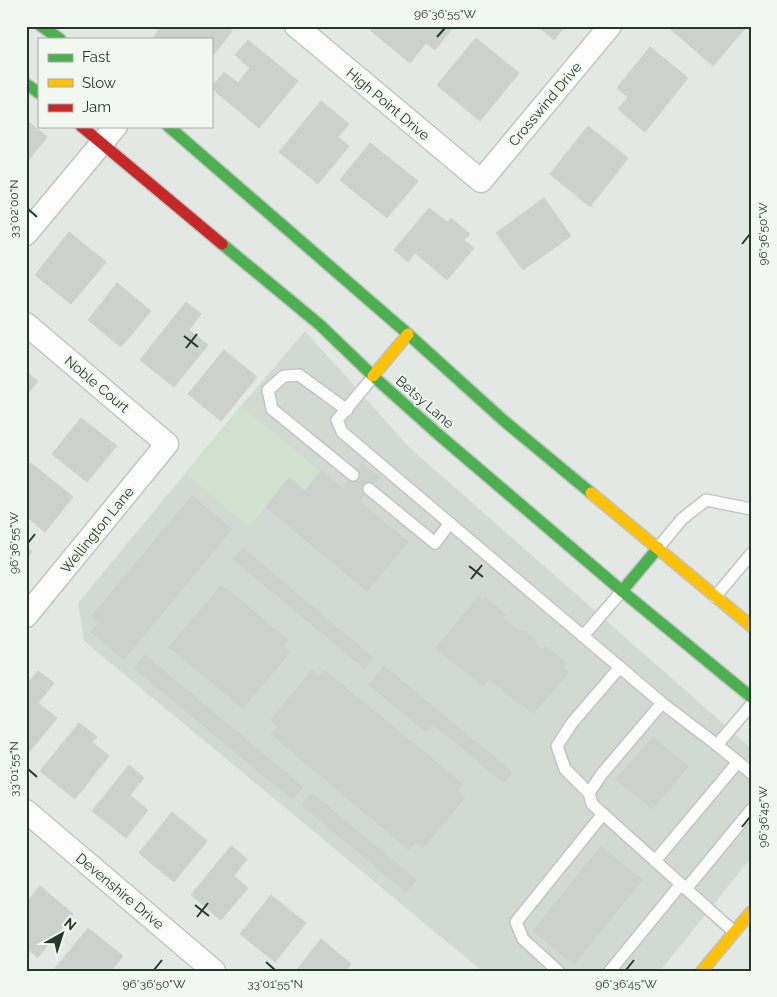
<svg xmlns="http://www.w3.org/2000/svg" width="777" height="997" viewBox="0 0 777 997" font-family="Raleway,sans-serif">
<style>
.built{fill:#d2d9d3}
.green{fill:#d1e0cf}
.building{fill:#ccd1cd;stroke:#cdd1cd}
.lines{fill:none;stroke-linecap:round;stroke-linejoin:round}
.lane-casing{stroke:#c1c5c1;stroke-width:14}
.street-casing{stroke:#c1c5c1;stroke-width:25}
.fast-casing{stroke:#c0c5c1;stroke-width:14}
.slow-casing{stroke:#c0c5c1;stroke-width:14}
.jam-casing{stroke:#c0c5c1;stroke-width:14}
.lane{stroke:#fbfcfb;stroke-width:11}
.street{stroke:#fbfcfb;stroke-width:22}
.fast{stroke:#4caf50;stroke-width:11}
.slow{stroke:#ffc107;stroke-width:11}
.jam{stroke:#c62828;stroke-width:11}
.ticks{fill:none;stroke:#24392a;stroke-width:2}
.labels{text-anchor:middle;dominant-baseline:central;stroke-width:4;stroke-linejoin:round;paint-order:stroke}
.street-label{font-size:14px;fill:#24392a;stroke:#f2f7f2}
.neatline{fill:none;stroke:#24392a;stroke-width:2}
.ticks-label{font-size:12px;text-anchor:middle;fill:#24392a}
</style>
<rect width="100%" height="100%" fill="#e4e8e4"/>
<polygon class="built" points="305,331 410,448 751,748 751,858 660,971 482,971 84,641 78,603 241,406"/>
<polygon class="green" points="241,406 321,472 305,491 289,478 249,527 185,473"/>
<g class="building">
<polygon points="162,26 226,26 232,31 211,58 211,39 154,39 153,38"/>
<polygon points="374,26 454,26 435,50 426,43 410,63 371,31"/>
<polygon points="538,26 565,26 554,40"/>
<polygon points="667,26 747,26 713,66"/>
<polygon points="476,38 519,73 480,121 437,85"/>
<polygon points="248,40 298,81 259,128 211,88 224,72 238,83 250,68 235,55"/>
<polygon points="650,47 688,78 645,132 618,109 628,97 617,88"/>
<polygon points="321,101 349,124 338,137 349,146 318,184 279,152"/>
<polygon points="26,120 47,137 26,163"/>
<polygon points="588,126 628,158 590,207 550,174"/>
<polygon points="370,143 418,181 387,218 340,180"/>
<polygon points="544,198 571,236 523,270 496,233"/>
<polygon points="429,208 447,222 451,218 470,234 464,240 474,248 447,280 415,253 408,262 394,250"/>
<polygon points="69,232 106,262 71,304 35,275"/>
<polygon points="117,283 151,311 121,347 88,320"/>
<polygon points="186,302 201,314 189,330 208,345 174,387 140,360"/>
<polygon points="224,350 257,377 221,421 188,394"/>
<polygon points="26,372 38,381 26,396"/>
<polygon points="81,418 117,446 87,482 52,454"/>
<polygon points="31,463 73,497 45,532 26,516 26,469"/>
<polygon points="362,464 379,477 359,501 408,542 367,591 266,507 289,478 305,491 321,471 342,488"/>
<polygon points="192,496 232,529 124,659 91,632 99,622 92,616"/>
<polygon points="26,547 32,552 26,560"/>
<polygon points="243,548 373,658 364,668 233,559"/>
<polygon points="222,585 288,640 283,646 290,652 243,708 169,647"/>
<polygon points="478,597 483,601 486,598 506,615 503,618 520,632 523,630 537,641 535,644 542,650 545,646 566,663 563,667 569,672 533,714 489,679 483,686 436,648"/>
<polygon points="145,655 303,787 292,799 134,668"/>
<polygon points="384,666 512,772 504,783 433,724 426,732 369,685"/>
<polygon points="312,670 319,677 324,670 463,784 457,791 465,797 423,848 416,842 409,850 271,734 278,726 271,720"/>
<polygon points="38,671 54,683 38,703 57,718 26,756 26,685"/>
<polygon points="79,723 97,737 92,742 109,756 75,799 40,771"/>
<polygon points="653,737 688,767 652,809 616,779"/>
<polygon points="129,765 144,778 130,795 148,810 126,838 92,811"/>
<polygon points="312,793 416,880 406,892 302,805"/>
<polygon points="172,812 207,841 174,882 139,853"/>
<polygon points="231,846 247,859 234,876 248,888 221,920 191,895"/>
<polygon points="601,846 642,880 574,964 533,931"/>
<polygon points="40,886 73,914 38,957 26,948 26,903"/>
<polygon points="271,895 306,923 275,962 240,934"/>
<polygon points="88,928 123,956 111,971 53,971"/>
<polygon points="321,939 351,964 345,971 296,971"/>
</g>
<g class="lines">
<g class="lane-casing">
<g id="lane">
<polyline points="373,377 337,420 342,432 662,703"/>
<polyline points="347,410 299,375 284,376 268,390 272,409 353,475"/>
<polyline points="369,489 435,543 450,523"/>
<polyline points="658,548 682,519 706,500 751,509"/>
<polyline points="715,597 751,554"/>
<polyline points="583,636 622,591"/>
<polyline points="738,762 751,773"/>
<polyline points="589,793 565,769 557,746 572,723 620,667"/>
<polyline points="655,861 738,762 717,745"/>
<polyline points="686,889 751,810"/>
<polyline points="734,932 592,804 589,793 601,775 662,703 717,745 751,705"/>
<polyline points="558,971 523,939 516,922 603,814"/>
<polyline points="610,971 681,884"/>
</g>
</g>
<g class="street-casing">
<g id="street">
<polyline points="296,26 481,181 610,26"/>
<polyline points="26,234 116,126"/>
<polyline points="26,324 167,444 26,616"/>
<polyline points="26,811 214,971"/>
</g>
</g>
<g class="fast-casing">
<g id="fast">
<polyline points="41,26 60,39"/>
<polyline points="26,84 39,93"/>
<polyline points="168,126 408,334 503,420 591,493"/>
<polyline points="222,244 320,325 373,376 439,435 622,591 751,697"/>
<polyline points="622,591 658,548"/>
</g>
</g>
<g class="slow-casing">
<g id="slow">
<polyline points="373,376 408,334"/>
<polyline points="591,493 751,626"/>
<polyline points="702,971 751,912"/>
</g>
</g>
<g class="jam-casing">
<polyline id="jam" points="81,126 222,244"/>
</g>
<use href="#lane" class="lane"/>
<use href="#street" class="street"/>
<use href="#fast" class="fast"/>
<use href="#slow" class="slow"/>
<use href="#jam" class="jam"/>
</g>
<path class="ticks" d="M437,37L445,28M28,209L37,217M742,244L750,234M184,336L198,347M186,348L197,334M28,543L35,534M469,566L483,577M471,579L482,565M28,769L37,777M742,827L750,817M195,905L209,916M197,917L208,903M266,962L275,970M154,970L162,960M626,970L634,960"/>
<g class="labels">
<g class="street-label">
<text transform="translate(388 104) rotate(40)">High Point Drive</text>
<text transform="translate(545 104) rotate(-50)">Crosswind Drive</text>
<text transform="translate(97 384) rotate(40)">Noble Court</text>
<text transform="translate(425 402) rotate(41)">Betsy Lane</text>
<text transform="translate(97 530) rotate(-51)">Wellington Lane</text>
<text transform="translate(120 891) rotate(40)">Devenshire Drive</text>
</g>
</g>
<rect width="777" height="997" fill="none" stroke="#f2f7f2" stroke-width="55"/>
<rect x="38" y="38" width="175" height="90" fill="#f2f7f2" stroke="#a0aba2"/>
<rect x="48" y="54" width="25" height="8" fill="#4caf50" stroke="#a0aba2"/>
<text x="82" y="62" font-size="15" fill="#24392a">Fast</text>
<rect x="48" y="79" width="25" height="8" fill="#ffc107" stroke="#a0aba2"/>
<text x="82" y="88" font-size="15" fill="#24392a">Slow</text>
<rect x="48" y="104" width="25" height="8" fill="#c62828" stroke="#a0aba2"/>
<text x="82" y="112" font-size="15" fill="#24392a">Jam</text>
<g transform="translate(62 934) rotate(39)" stroke="#f2f7f2" stroke-width="4" paint-order="stroke">
<path d="M0-4L9 19L0 12L-9 19Z" fill="#24392a"/>
<text y="-8" font-size="14" font-weight="bold" text-anchor="middle" fill="#24392a">N</text>
</g>
<rect x="28" y="28" width="722" height="942" class="neatline"/>
<g class="ticks-label">
<text x="445" y="18">96°36'55"W</text>
<text transform="translate(14 209) rotate(-90)" y="4">33°02'00"N</text>
<text transform="translate(763 234) rotate(-90)" y="4">96°36'50"W</text>
<text transform="translate(14 543) rotate(-90)" y="4">96°36'55"W</text>
<text transform="translate(14 769) rotate(-90)" y="4">33°01'55"N</text>
<text transform="translate(763 817) rotate(-90)" y="4">96°36'45"W</text>
<text x="154" y="988">96°36'50"W</text>
<text x="275" y="988">33°01'55"N</text>
<text x="626" y="988">96°36'45"W</text>
</g>
</svg>
